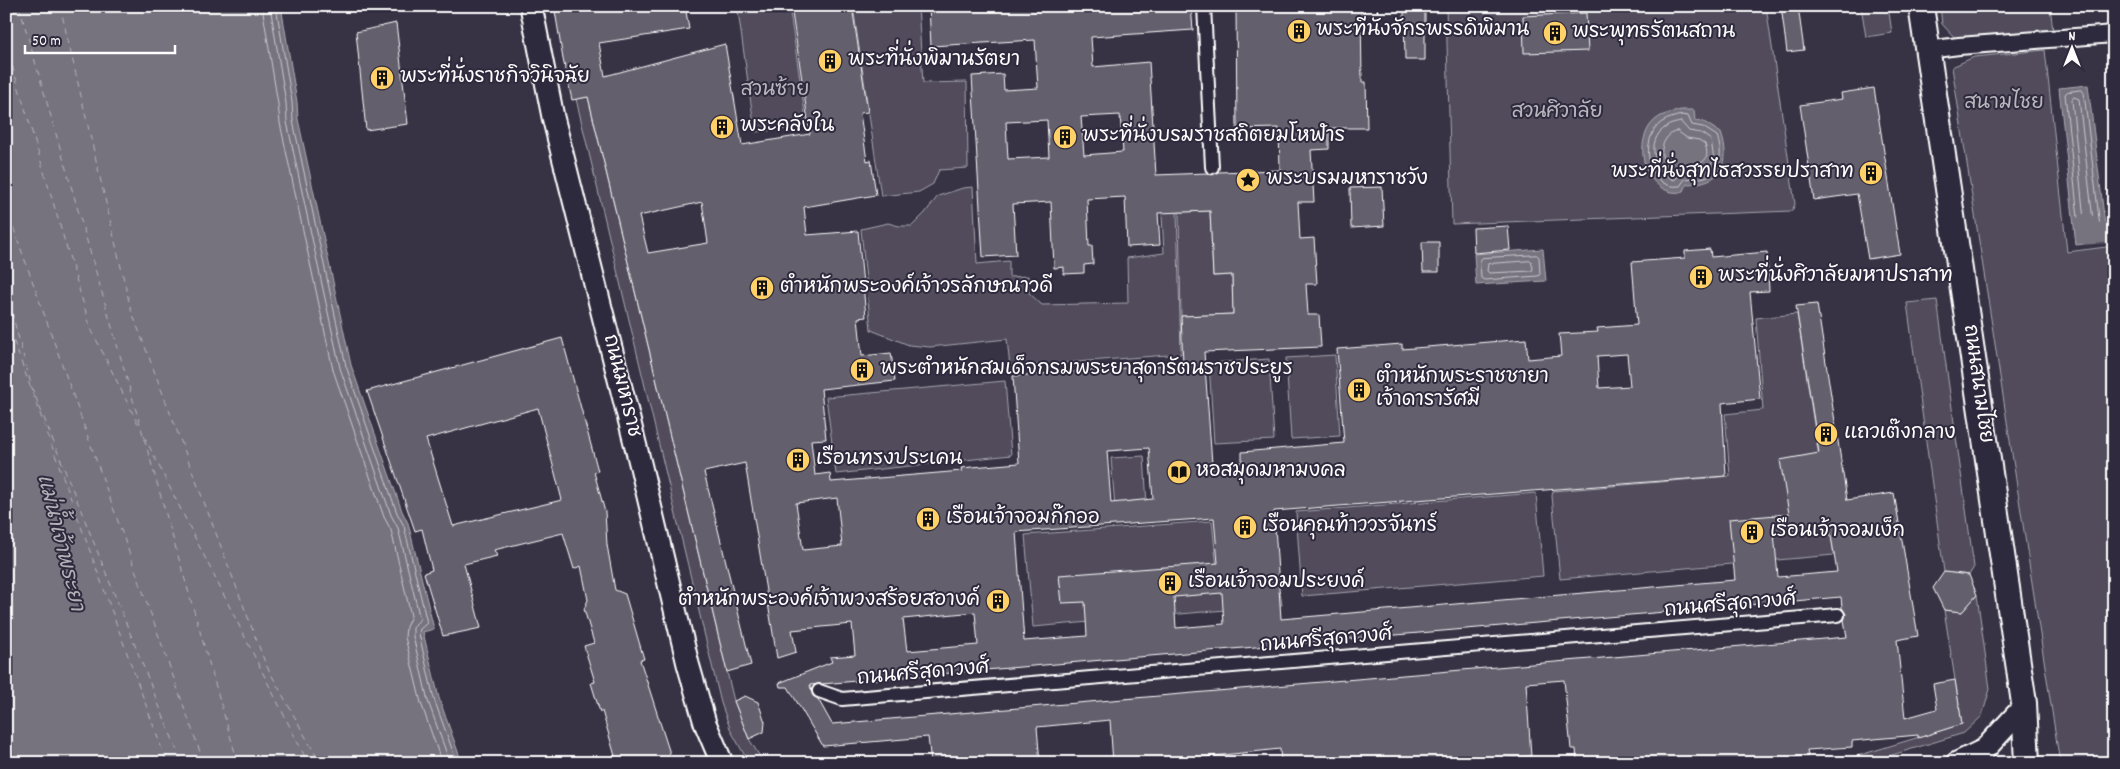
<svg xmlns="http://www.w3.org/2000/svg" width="2120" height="769" viewBox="0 0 2120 769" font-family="Dekko,'Playpen Sans Thai',sans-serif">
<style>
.green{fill:#514c5c;stroke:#a8a6ae}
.water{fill:#76737f;stroke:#adabb2}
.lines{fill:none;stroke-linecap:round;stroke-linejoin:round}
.shore{stroke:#c8c7cc;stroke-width:1}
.canal{stroke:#76737f;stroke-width:21}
.ferry{stroke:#b4b2b9;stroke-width:1;stroke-dasharray:6 5;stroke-linecap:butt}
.building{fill:#635f6d;stroke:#fff;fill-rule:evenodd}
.pedestrian-casing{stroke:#fff;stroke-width:16}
.minor-casing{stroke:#fff;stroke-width:20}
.tertiary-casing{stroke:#fff;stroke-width:25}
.secondary-casing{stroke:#fff;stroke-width:28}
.pedestrian{stroke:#2f2a3d;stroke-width:12}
.minor{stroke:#2f2a3d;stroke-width:16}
.tertiary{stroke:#2f2a3d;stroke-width:21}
.secondary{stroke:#2f2a3d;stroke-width:24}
.labels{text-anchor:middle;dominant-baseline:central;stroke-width:4;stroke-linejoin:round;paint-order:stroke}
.poi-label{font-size:20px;fill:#fff;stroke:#2f2a3d;text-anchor:start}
.park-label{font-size:20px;fill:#b9b7be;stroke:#2f2a3d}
.street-label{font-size:20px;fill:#fff;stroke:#2f2a3d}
.water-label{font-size:21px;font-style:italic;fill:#b4b2b9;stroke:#2f2a3d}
</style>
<rect width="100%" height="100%" fill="#373345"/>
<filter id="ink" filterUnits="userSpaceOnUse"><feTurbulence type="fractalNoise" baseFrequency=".02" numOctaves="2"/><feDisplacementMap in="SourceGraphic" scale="10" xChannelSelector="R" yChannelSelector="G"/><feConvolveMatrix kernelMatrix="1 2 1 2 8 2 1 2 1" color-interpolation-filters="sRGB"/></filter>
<g filter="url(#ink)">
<g class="green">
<polygon points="767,6 789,6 807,127 755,132 738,11"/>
<polygon points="853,6 918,6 923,83 967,82 968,168 939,170 933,184 919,192 881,196"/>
<polygon points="1446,6 1766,6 1795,204 1792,211 1452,224"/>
<polygon points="1861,6 1888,6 1892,33 1866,37"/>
<polygon points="1940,6 2050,6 2053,31 2007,36 1955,38 1942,24"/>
<polygon points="2045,50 2067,252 2114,246 2114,763 2060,763 1952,67 1974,57"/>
<polygon points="588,97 734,701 749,739 764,763 749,763 731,731 721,703 576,99"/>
<polygon points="1176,176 1181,354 1010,367 1007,339 930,347 909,345 871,330 861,229 888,223 899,226 912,226 925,213 938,196 963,188 973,187 977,264 1009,261 1009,277 1028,276 1029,293 1042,305 1128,303 1127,258 1164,253 1160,177"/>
<polygon points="1210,211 1213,276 1232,275 1233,314 1181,316 1179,212"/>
<polygon points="1937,300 1974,567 1969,575 1944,572 1907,303"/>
<polygon points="1797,314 1834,555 1560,579 1552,496 1553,491 1730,476 1725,414 1763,410 1756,318"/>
<polygon points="1335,355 1340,436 1291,439 1286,358"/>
<polygon points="1269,359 1274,440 1214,443 1209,363"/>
<polygon points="1005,381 1011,455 836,474 826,397"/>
<polygon points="1144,456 1147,505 1115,508 1111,458"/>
<polygon points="1536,493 1543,576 1302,596 1296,512"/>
<polygon points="1212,521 1219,588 1280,592 1282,605 1033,627 1025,535"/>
<polygon points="1977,595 1990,689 1982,716 1964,733 1866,763 1834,763 1962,724 1944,610 1962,612"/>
</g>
<g class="water">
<polygon points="6,6 281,6 297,102 298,119 351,365 402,511 408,523 434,629 423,632 439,698 462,763 6,763"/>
<polygon points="2088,85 2107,241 2076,245 2059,88"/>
<path d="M1681,110H1694L1695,121L1704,122L1721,133C1732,165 1721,183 1687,184L1684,191C1681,192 1676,193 1672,192C1639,185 1632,131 1661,116C1667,113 1674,112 1681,110Z"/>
<polygon points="1543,249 1546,281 1476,285 1474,254"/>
</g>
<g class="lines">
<g class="shore">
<polyline points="262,6 278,104 280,123 333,370 384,517 391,530 411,616 406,627 405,637 421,703 442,763"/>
<polyline points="270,6 286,103 287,122 340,368 391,515 398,528 420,619 413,628 413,636 428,701 450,763"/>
<polyline points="276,6 292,102 293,121 346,366 397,513 404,526 427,623 420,629 419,634 434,699 457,763"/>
<polygon points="2082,90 2084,93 2101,235 2099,237 2082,239 2080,237 2065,94 2067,92"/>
<polygon points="2074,97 2079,99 2094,229 2093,231 2088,232 2085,230 2072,100"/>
<path d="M1681,115L1688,116L1692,125L1703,127L1717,136C1722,150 1723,171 1705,177C1699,179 1692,178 1685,179L1680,186C1647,191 1638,138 1662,122C1668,118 1675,117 1681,115Z"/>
<path d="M1681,122L1689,131L1701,133L1711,140L1714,160L1705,171L1683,173L1674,180C1655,172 1644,141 1666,127C1670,124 1676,123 1681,122Z"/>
<path d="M1677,131L1687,138L1699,140L1705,144C1714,171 1688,161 1673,171C1656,162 1659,136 1677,131Z"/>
<polygon points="1537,255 1539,257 1540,274 1538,276 1484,280 1481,278 1480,261 1482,258"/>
<polygon points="1531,261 1533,268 1532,271 1489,273 1487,271 1488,264"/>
</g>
<polyline class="canal" points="2086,224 2087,234 2114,232"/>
<g class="ferry">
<polyline points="19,6 238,763"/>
<polyline points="60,6 131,310 266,665 320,763"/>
<polyline points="6,45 91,329 140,428"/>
<polyline points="6,207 204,763"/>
<polyline points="6,291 32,388 182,763"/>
<polyline points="6,320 167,763"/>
<polyline points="144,436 308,763"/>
</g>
</g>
<g class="building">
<path d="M582,6H685L689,29L599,43L605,76L725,44L742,145L810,134L791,6H852L868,112L860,113L867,161L871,160L876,195L804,207L807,235L858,231L866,317L858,318L862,356L891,353L895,381L821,389L826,439L811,440L815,475L830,473L831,482L962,471L961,468L1019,463L1013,376L1183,364L1181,316L1233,314L1232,275L1213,276L1210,211L1158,213L1160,245L1127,247L1125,197L1087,199L1089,246H1092L1093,264L1084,265V273L1064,274V267L1054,268L1051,202L1013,204L1016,255L983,257L972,76L1003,74L1004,90L1038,88L1035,40L931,46L929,6H1191L1193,30L1091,37L1093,67L1149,62L1156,175L1207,173L1212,175L1218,172L1280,170L1279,128L1237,129L1236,6H1361L1362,82H1366L1367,128H1329V149L1311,150L1314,202H1298L1300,239L1314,238L1317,284H1306L1308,315H1319L1321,347L1204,352L1212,464L1242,462V452L1344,443L1337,349L1402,344V349L1526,339L1528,359L1561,356L1559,334L1598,332L1597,328L1637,325L1632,262L1685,258V251L1710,249L1711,257L1767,252L1769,291L1750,292L1760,399L1722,403L1726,476L1274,511L1281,619L1735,580L1729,519L1789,514L1780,460L1819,453L1796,306L1817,304L1847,500L1894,493L1918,636L1897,640L1905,718L1937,709L1933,684L1955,680L1962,724L1918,738V735L1852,741V747L1807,750L1808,756L1754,761V763H1577L1576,749H1571L1564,680L1526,683L1531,756L1449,763H1281L1280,749L1185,759V763H1113L1110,720L1037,727L1040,763H931L928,737L823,746L788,687H780L779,683L832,662L830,657L855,655L852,624L792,630L796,652L777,658L745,463L704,472L751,665L727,672L588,97L572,100L563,59L555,11ZM1120,115L1123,152L1084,155L1081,117ZM1047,120L1049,157L1008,159L1006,122ZM702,202L708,243L648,253L639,216ZM1627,354L1630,386L1599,388L1597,356ZM1149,448L1153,499L1111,503L1107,451ZM837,498L842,546L803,550L796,503ZM1214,518L1218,563L1059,575L1062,603L1085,602L1087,636L1024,641L1016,532ZM1829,524L1837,572L1778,577L1774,533ZM1222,593L1224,624L1176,628L1174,597ZM1841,597L1842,608L1846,614L1844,620L1847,637L832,724L818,699L813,696L810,685ZM975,612L978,645L907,651L903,619Z"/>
<polygon points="1781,6 1798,6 1804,50 1787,52"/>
<polygon points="1404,12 1425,12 1425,60 1405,60"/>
<polygon points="1586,13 1588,51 1524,53 1523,16"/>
<polygon points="396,23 408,124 366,130 356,32"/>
<polygon points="1874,88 1900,254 1868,259 1857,194 1814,200 1800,105 1842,99 1841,93"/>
<polygon points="1382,187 1384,226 1351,228 1350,188"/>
<polygon points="1508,226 1510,250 1474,253 1473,228"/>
<polygon points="1422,242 1439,242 1439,272 1423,272"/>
<path d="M562,338L598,471L594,472L605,512L607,545L615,590L625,594L644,659L640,660L673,763H617L602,711L600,712L591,683L595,682L584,646L594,643L584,609L588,600L581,566L574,569L563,533L494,550L497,556L464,564L481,628L443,636L424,573L432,570L422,529L415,531L367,391ZM538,408L562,500L453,526L426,439Z"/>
<polygon points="1944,572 1969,575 1977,595 1962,612 1944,610 1933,588"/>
<polygon points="745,696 758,702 765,722 764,732 749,739 734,701"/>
</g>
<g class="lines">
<g class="pedestrian-casing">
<g id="pedestrian">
<polyline points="1204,6 1212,167"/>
<polyline points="819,691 842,699 1838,615"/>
</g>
</g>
<g class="minor-casing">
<polyline id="minor" points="1927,50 1959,46 2114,34"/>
</g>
<g class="tertiary-casing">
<g id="tertiary">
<polyline points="531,6 553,117 641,467 688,664 705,723 722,763"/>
<polyline points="1957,763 1984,750 2019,712 2024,703"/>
</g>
</g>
<g class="secondary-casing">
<polyline id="secondary" points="1921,6 2024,703 2027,763"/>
</g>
<use href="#pedestrian" class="pedestrian"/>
<use href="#minor" class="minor"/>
<use href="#tertiary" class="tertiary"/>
<use href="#secondary" class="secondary"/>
</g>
</g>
<defs>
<g id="building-disc" transform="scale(1.25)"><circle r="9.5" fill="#ffd166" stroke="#2f2a3d"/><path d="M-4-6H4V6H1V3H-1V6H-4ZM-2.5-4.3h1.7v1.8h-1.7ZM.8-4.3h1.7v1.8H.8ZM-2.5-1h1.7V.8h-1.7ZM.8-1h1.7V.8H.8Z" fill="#111"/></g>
<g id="sight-disc" transform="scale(1.25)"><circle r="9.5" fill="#ffd166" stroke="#2f2a3d"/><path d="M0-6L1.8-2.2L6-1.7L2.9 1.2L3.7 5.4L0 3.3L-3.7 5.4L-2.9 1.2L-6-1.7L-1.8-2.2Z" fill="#111"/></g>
<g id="library-disc" transform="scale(1.25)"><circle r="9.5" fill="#ffd166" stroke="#2f2a3d"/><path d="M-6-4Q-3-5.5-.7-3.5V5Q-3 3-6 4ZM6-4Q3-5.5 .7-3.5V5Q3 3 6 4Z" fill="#111"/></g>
</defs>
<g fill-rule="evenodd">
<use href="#building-disc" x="1299" y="31"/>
<use href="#building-disc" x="1555" y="33"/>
<use href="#building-disc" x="830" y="61"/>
<use href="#building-disc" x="382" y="78"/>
<use href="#building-disc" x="722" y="127"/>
<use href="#building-disc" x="1065" y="137"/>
<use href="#building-disc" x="1871" y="173"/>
<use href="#sight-disc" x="1248" y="180"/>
<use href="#building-disc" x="1701" y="277"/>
<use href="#building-disc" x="762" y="288"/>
<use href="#building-disc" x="862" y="370"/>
<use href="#building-disc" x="1359" y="390"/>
<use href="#building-disc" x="1826" y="434"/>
<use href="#building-disc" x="798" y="460"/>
<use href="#library-disc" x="1179" y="472"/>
<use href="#building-disc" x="928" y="519"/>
<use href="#building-disc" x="1245" y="527"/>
<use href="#building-disc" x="1752" y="532"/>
<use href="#building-disc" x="1170" y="583"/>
<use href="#building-disc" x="998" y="601"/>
</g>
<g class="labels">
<g class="poi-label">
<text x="1316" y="31">พระที่นั่งจักรพรรดิพิมาน</text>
<text x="1572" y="33">พระพุทธรัตนสถาน</text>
<text x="848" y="61">พระที่นั่งพิมานรัตยา</text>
<text x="400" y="78">พระที่นั่งราชกิจวินิจฉัย</text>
<text x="740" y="127">พระคลังใน</text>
<text x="1082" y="137">พระที่นั่งบรมราชสถิตยมโหฬาร</text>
<text x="1854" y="173" text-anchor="end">พระที่นั่งสุทไธสวรรยปราสาท</text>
<text x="1266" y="180">พระบรมมหาราชวัง</text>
<text x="1718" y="277">พระที่นั่งศิวาลัยมหาปราสาท</text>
<text x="780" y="288">ตำหนักพระองค์เจ้าวรลักษณาวดี</text>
<text x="880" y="370">พระตำหนักสมเด็จกรมพระยาสุดารัตนราชประยูร</text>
<text x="1376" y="378">ตำหนักพระราชชายา<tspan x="1376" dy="23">เจ้าดารารัศมี</tspan></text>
<text x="1844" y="434">แถวเต๊งกลาง</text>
<text x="816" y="460">เรือนทรงประเคน</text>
<text x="1196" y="472">หอสมุดมหามงคล</text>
<text x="946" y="519">เรือนเจ้าจอมก๊กออ</text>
<text x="1262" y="527">เรือนคุณท้าววรจันทร์</text>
<text x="1770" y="532">เรือนเจ้าจอมเง็ก</text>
<text x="1188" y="583">เรือนเจ้าจอมประยงค์</text>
<text x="980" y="601" text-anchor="end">ตำหนักพระองค์เจ้าพวงสร้อยสอางค์</text>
</g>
<g class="park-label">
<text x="775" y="91">สวนซ้าย</text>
<text x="2004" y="104">สนามไชย</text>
<text x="1557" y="113">สวนศิวาลัย</text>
</g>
<g class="street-label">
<text transform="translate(1977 384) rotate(82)">ถนนสนามไชย</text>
<text transform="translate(621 386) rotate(76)">ถนนมหาราช</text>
<text transform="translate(1730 606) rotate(-5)">ถนนศรีสุดาวงศ์</text>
<text transform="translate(1326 641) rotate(-5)">ถนนศรีสุดาวงศ์</text>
<text transform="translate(923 674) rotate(-5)">ถนนศรีสุดาวงศ์</text>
</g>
<g class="water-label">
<text transform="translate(59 543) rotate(76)">แม่น้ำเจ้าพระยา</text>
</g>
</g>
<rect width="2120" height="769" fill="none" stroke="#2f2a3d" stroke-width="25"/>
<rect x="12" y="12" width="2095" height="744" fill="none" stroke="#fff" stroke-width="2" filter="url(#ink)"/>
<g transform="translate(2072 48)" stroke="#2f2a3d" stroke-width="4" paint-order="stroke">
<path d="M0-4L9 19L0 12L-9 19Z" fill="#ffffff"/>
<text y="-8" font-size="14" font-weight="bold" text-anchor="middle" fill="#ffffff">N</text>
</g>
<path d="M25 45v8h150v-8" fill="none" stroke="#ffffff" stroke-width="2.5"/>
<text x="32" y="45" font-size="15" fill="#ffffff" stroke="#2f2a3d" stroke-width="4" paint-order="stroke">50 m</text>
</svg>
